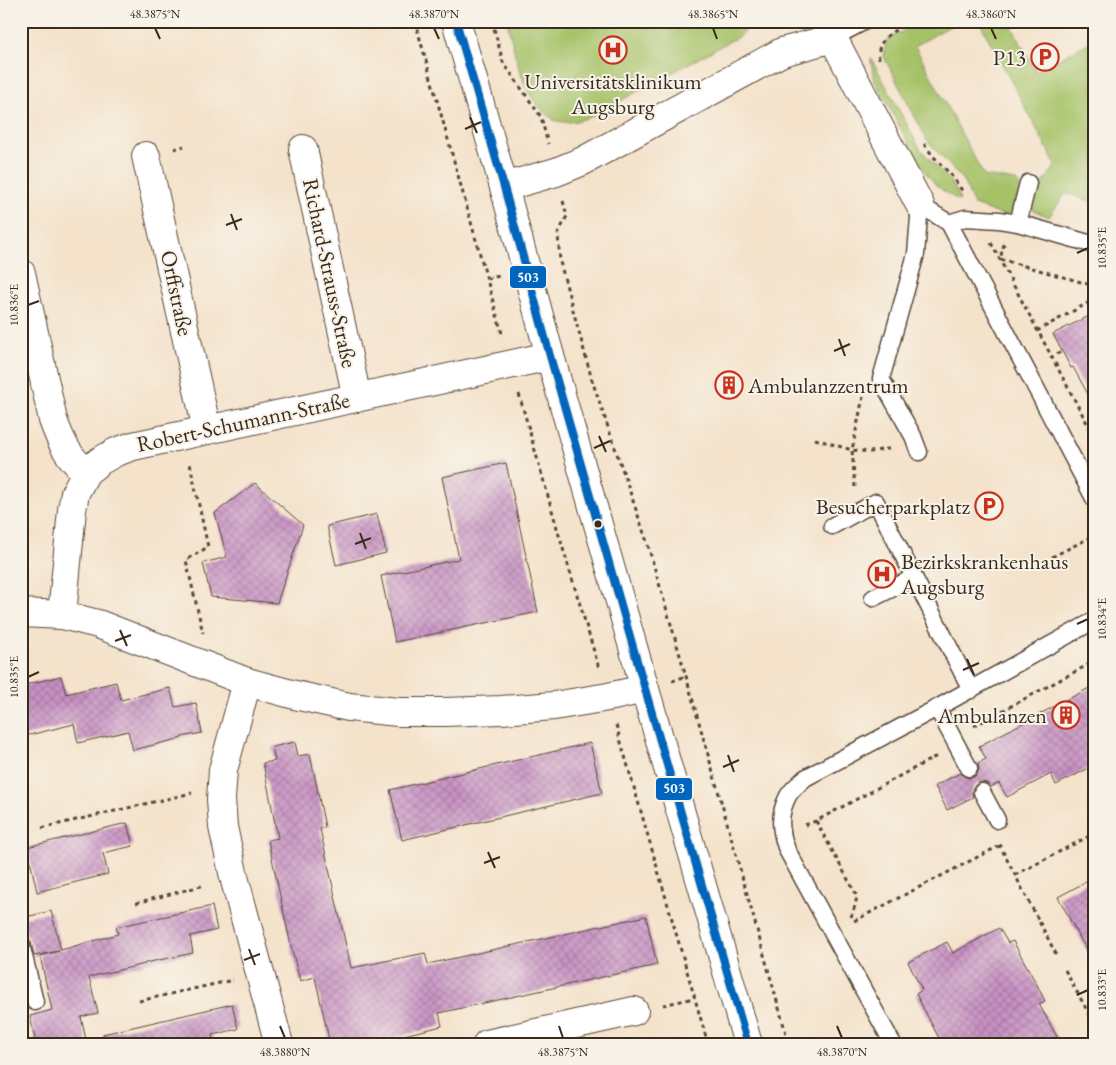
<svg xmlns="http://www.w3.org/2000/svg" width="1116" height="1065" viewBox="0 0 1116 1065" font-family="'EB Garamond',serif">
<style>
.grass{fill:#a6c268;stroke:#707643}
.building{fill:url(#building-cross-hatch)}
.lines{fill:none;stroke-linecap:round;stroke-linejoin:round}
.lane-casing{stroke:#574638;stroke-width:19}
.street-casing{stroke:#574638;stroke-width:30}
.secondary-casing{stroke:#574638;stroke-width:30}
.path{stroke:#574638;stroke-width:3;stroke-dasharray:4 4;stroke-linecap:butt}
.lane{stroke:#fff;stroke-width:16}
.street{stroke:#fff;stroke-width:28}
.secondary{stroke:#fff;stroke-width:28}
.bus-1-casing{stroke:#f7f3e8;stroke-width:11}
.bus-1{stroke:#0065bd;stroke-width:8}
.ticks{fill:none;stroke:#3b2a1e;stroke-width:2}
.bus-dot{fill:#3b2a1e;stroke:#f7f3e8;stroke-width:2}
.labels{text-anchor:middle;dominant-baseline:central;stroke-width:4;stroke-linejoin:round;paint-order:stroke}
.poi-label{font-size:22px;fill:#3b2a1e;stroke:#f7f3e8;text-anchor:end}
.street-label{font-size:22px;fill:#3b2a1e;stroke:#f7f3e8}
.line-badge{stroke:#f7f3e8;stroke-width:2}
.badge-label{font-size:14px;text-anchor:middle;font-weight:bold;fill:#fff}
.neatline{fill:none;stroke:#3b2a1e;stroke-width:2}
.ticks-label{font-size:12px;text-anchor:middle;fill:#3b2a1e}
</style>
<defs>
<pattern id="building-cross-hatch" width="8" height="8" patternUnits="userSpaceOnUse" patternTransform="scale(1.25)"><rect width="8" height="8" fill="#c891c4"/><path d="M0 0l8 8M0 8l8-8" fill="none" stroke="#a4779f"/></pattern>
</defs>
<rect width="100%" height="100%" fill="#f7f3e8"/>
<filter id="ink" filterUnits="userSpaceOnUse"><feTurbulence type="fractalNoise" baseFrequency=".02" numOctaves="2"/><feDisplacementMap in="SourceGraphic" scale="10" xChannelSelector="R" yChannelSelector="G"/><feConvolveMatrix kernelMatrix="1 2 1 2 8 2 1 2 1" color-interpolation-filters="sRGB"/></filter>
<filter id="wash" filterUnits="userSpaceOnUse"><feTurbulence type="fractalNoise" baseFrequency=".0096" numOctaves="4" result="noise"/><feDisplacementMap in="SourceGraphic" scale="20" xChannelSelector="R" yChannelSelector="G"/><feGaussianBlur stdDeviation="1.12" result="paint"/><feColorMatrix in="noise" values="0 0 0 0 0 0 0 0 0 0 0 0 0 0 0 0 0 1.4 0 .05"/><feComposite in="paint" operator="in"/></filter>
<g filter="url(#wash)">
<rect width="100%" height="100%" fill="#f4e2ca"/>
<g class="grass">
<path d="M507,21H752L741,35L591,117C580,120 570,124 557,121C554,121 551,118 548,115C521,95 515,52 507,21Z"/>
<polygon points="921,21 959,21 915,46 984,176 1016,181 1020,186 1020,190 1010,213 1008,215 999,214 974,205 967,189 961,178 927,140 883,55 887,40"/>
<polygon points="979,21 1009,21 1036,72 1095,39 1095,203 1066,193 1049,217 1035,211 1031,208 1031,205 1040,185 1042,185 1056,165"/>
<polygon points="871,58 920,149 950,181 957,192 960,201 951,196 937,186 922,168 875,81 871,63"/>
</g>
<g id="blocks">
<g class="building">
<polygon points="1095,313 1095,407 1073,367 1071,368 1053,334"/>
<polygon points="506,463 538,612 395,642 381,576 459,559 442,477"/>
<polygon points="255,483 303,525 277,603 211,597 203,563 227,557 215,513"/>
<polygon points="377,514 386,553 336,565 327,526"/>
<polygon points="61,676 66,694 116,682 121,700 170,688 175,707 196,703 202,733 181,737 182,738 133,750 128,731 78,743 74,724 21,737 21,686"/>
<polygon points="1095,685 1095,765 1056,785 1051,774 1007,797 999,783 991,787 987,783 982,782 978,783 973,787 972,792 973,797 947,810 935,786 960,773 963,776 968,778 974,777 977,774 979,769 978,763 986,759 979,746"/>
<polygon points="295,742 298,756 310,754 325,827 320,829 351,968 425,953 428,964 646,916 657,965 439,1013 442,1026 366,1044 330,1044 315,977 300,981 291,946 268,840 278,838 263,763 275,761 272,747"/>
<polygon points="590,743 602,793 402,840 390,790"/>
<polygon points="127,823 133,846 103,853 108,874 37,892 27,847"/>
<polygon points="1095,877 1095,966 1058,897"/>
<polygon points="212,906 217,930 190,936 193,953 145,963 145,964 89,977 98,1013 81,1017 87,1044 36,1044 30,1016 52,1010 40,956 59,951 34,956 31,942 27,936 22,918 51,911 61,950 118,934 116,927"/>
<polygon points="999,928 1008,943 1013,941 1037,985 1045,1001 1039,1004 1061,1044 942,1044 916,994 922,990 908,962 947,942 953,953"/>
<polygon points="232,1004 238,1029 212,1035 214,1044 104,1044 103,1034"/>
</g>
</g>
</g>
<g filter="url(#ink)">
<use href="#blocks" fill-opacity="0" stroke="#574638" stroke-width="1"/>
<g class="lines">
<g class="lane-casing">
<g id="lane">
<polyline points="825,21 833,38 865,21"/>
<polyline points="949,223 965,218 999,220 1018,223 1095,245"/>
<polyline points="1018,223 1028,183"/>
<polyline points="919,452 913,436 881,379 916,254 920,205 949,223 1095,500"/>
<polyline points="832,526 876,502 971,690"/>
<polyline points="873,598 913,578"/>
<polyline points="937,708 969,768"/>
<polyline points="982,792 997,820"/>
<polyline points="21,944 35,1002"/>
<path d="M893,1044L787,850C780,831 778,815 788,796C792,789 800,783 805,778L937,708L1095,620"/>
</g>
</g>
<g class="street-casing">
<g id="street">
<polyline points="303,149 357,398"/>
<polyline points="146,156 207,430"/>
<polyline points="504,187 556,172 583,161 782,52 833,38 920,205"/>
<path d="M21,273L53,420C61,442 68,457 86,472"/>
<polyline points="21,613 62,615 98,624 247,682 295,695 349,707 398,712 444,712 501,710 554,706 608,697 645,689"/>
<polyline points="62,615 72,510 75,493 86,472 100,461 116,452 133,446 550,356"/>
<polyline points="247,682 223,770 221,799 223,827 234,877 279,1044"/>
<polyline points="487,1044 634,1011"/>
</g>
</g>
<g class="secondary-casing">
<polyline id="secondary" points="456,21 504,187 550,356 645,689 748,1044"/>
</g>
<g class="path">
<polyline points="415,21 503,337"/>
<polyline points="492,21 503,62 541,117 548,144"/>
<path d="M879,59C875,38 897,29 912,21"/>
<polyline points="924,144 933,156 950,174 964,193"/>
<polyline points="174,149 184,146"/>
<polyline points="563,201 567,216 558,234 560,262 592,380 647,542 686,676 789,1044"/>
<polyline points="991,243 1095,438"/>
<polyline points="1004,244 1000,259 1095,286"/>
<polyline points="487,279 499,276"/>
<polyline points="1037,331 1095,299"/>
<polyline points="1050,358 1062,351"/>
<polyline points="519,394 559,535 599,668"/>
<polyline points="815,439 852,450 870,452 893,448"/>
<polyline points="190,464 208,547 186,560 203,633"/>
<polyline points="855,487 852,450 863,397"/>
<polyline points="1052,557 1095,535"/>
<polyline points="672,681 686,676"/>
<polyline points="616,725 708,1044"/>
<polyline points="974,726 1095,661"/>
<polyline points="816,821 857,896 855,906 851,917"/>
<polyline points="805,825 816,821 937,756"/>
<polyline points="42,828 192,793"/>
<polyline points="1002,845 1000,846 1057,956"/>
<polyline points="1015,875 1095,833"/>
<polyline points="136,903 205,885"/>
<polyline points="854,921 999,846"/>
<polyline points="1065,970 1095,1025"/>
<polyline points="139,1001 233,980"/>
<polyline points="663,1005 694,998"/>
</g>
<use href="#lane" class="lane"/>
<use href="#street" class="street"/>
<use href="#secondary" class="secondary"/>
<g class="bus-1-casing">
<polyline id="bus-1" points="456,21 504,187 550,356 645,689 748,1044"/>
</g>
<use href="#bus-1" class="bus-1"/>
</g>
</g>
<path class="ticks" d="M155,28L160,39M434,28L439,39M713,28L717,39M991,28L996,39M470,117L477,133M465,129L481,122M231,214L237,230M226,225L242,219M1077,253L1088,248M28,305L39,301M839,339L845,356M834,351L850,344M599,436L606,452M594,448L610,441M360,533L366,549M355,544L371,538M1077,624L1088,619M120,630L127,646M115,641L131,635M967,659L974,675M963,670L979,663M28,677L39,672M728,755L734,772M723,767L739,760M488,852L495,868M484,863L500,857M249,949L255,965M244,960L260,954M1077,995L1088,990M280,1026L285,1038M559,1026L563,1038M837,1026L842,1038"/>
<defs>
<g id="hospital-ring" transform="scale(1.4375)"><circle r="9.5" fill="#f7f3e8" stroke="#c8321e" stroke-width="1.5"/><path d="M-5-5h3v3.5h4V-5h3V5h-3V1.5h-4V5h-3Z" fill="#c8321e"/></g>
<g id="parking-ring" transform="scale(1.4375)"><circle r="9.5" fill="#f7f3e8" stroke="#c8321e" stroke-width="1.5"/><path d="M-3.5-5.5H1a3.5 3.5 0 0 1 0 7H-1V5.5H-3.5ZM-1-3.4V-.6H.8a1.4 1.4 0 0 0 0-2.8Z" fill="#c8321e"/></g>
<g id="building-ring" transform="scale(1.4375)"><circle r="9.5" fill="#f7f3e8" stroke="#c8321e" stroke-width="1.5"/><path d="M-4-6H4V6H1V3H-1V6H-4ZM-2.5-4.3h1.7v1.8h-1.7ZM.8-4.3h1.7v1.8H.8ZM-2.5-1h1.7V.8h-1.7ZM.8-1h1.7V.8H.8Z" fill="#c8321e"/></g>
</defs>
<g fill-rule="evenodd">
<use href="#hospital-ring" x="613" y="50"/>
<use href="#parking-ring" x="1045" y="57"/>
<use href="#building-ring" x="729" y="385"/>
<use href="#parking-ring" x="989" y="506"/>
<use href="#hospital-ring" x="882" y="574"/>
<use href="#building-ring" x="1066" y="715"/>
</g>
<circle class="bus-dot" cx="598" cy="524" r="4.5"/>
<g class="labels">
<g class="poi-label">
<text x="1026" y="57">P13</text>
<text x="613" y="81" text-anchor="middle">Universitätsklinikum<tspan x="613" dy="25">Augsburg</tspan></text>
<text x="748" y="385" text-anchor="start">Ambulanzzentrum</text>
<text x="970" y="506">Besucherparkplatz</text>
<text x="901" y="561" text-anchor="start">Bezirkskrankenhaus<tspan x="901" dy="25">Augsburg</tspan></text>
<text x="1047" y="715">Ambulanzen</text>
</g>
<g class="street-label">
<text transform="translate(330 273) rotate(78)">Richard-Strauss-Straße</text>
<text transform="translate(177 293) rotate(78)">Orffstraße</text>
<text transform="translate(243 422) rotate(-12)">Robert-Schumann-Straße</text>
</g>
</g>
<g class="line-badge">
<rect x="509" y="265" width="38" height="24" rx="5" fill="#0065bd"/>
<rect x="655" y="777" width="38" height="24" rx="5" fill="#0065bd"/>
</g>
<g class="badge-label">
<text x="528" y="282">503</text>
<text x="674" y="793">503</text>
</g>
<rect width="1116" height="1065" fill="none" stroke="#f7f3e8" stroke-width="55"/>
<rect x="28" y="28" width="1060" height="1010" class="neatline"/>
<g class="ticks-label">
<text x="155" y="18">48.3875°N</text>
<text x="434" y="18">48.3870°N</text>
<text x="713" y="18">48.3865°N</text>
<text x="991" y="18">48.3860°N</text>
<text transform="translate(1102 248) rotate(-90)" y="4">10.835°E</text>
<text transform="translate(14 305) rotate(-90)" y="4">10.836°E</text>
<text transform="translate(1102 619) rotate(-90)" y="4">10.834°E</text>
<text transform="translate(14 677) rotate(-90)" y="4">10.835°E</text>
<text transform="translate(1102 990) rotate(-90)" y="4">10.833°E</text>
<text x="285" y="1056">48.3880°N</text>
<text x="563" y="1056">48.3875°N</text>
<text x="842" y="1056">48.3870°N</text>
</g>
</svg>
